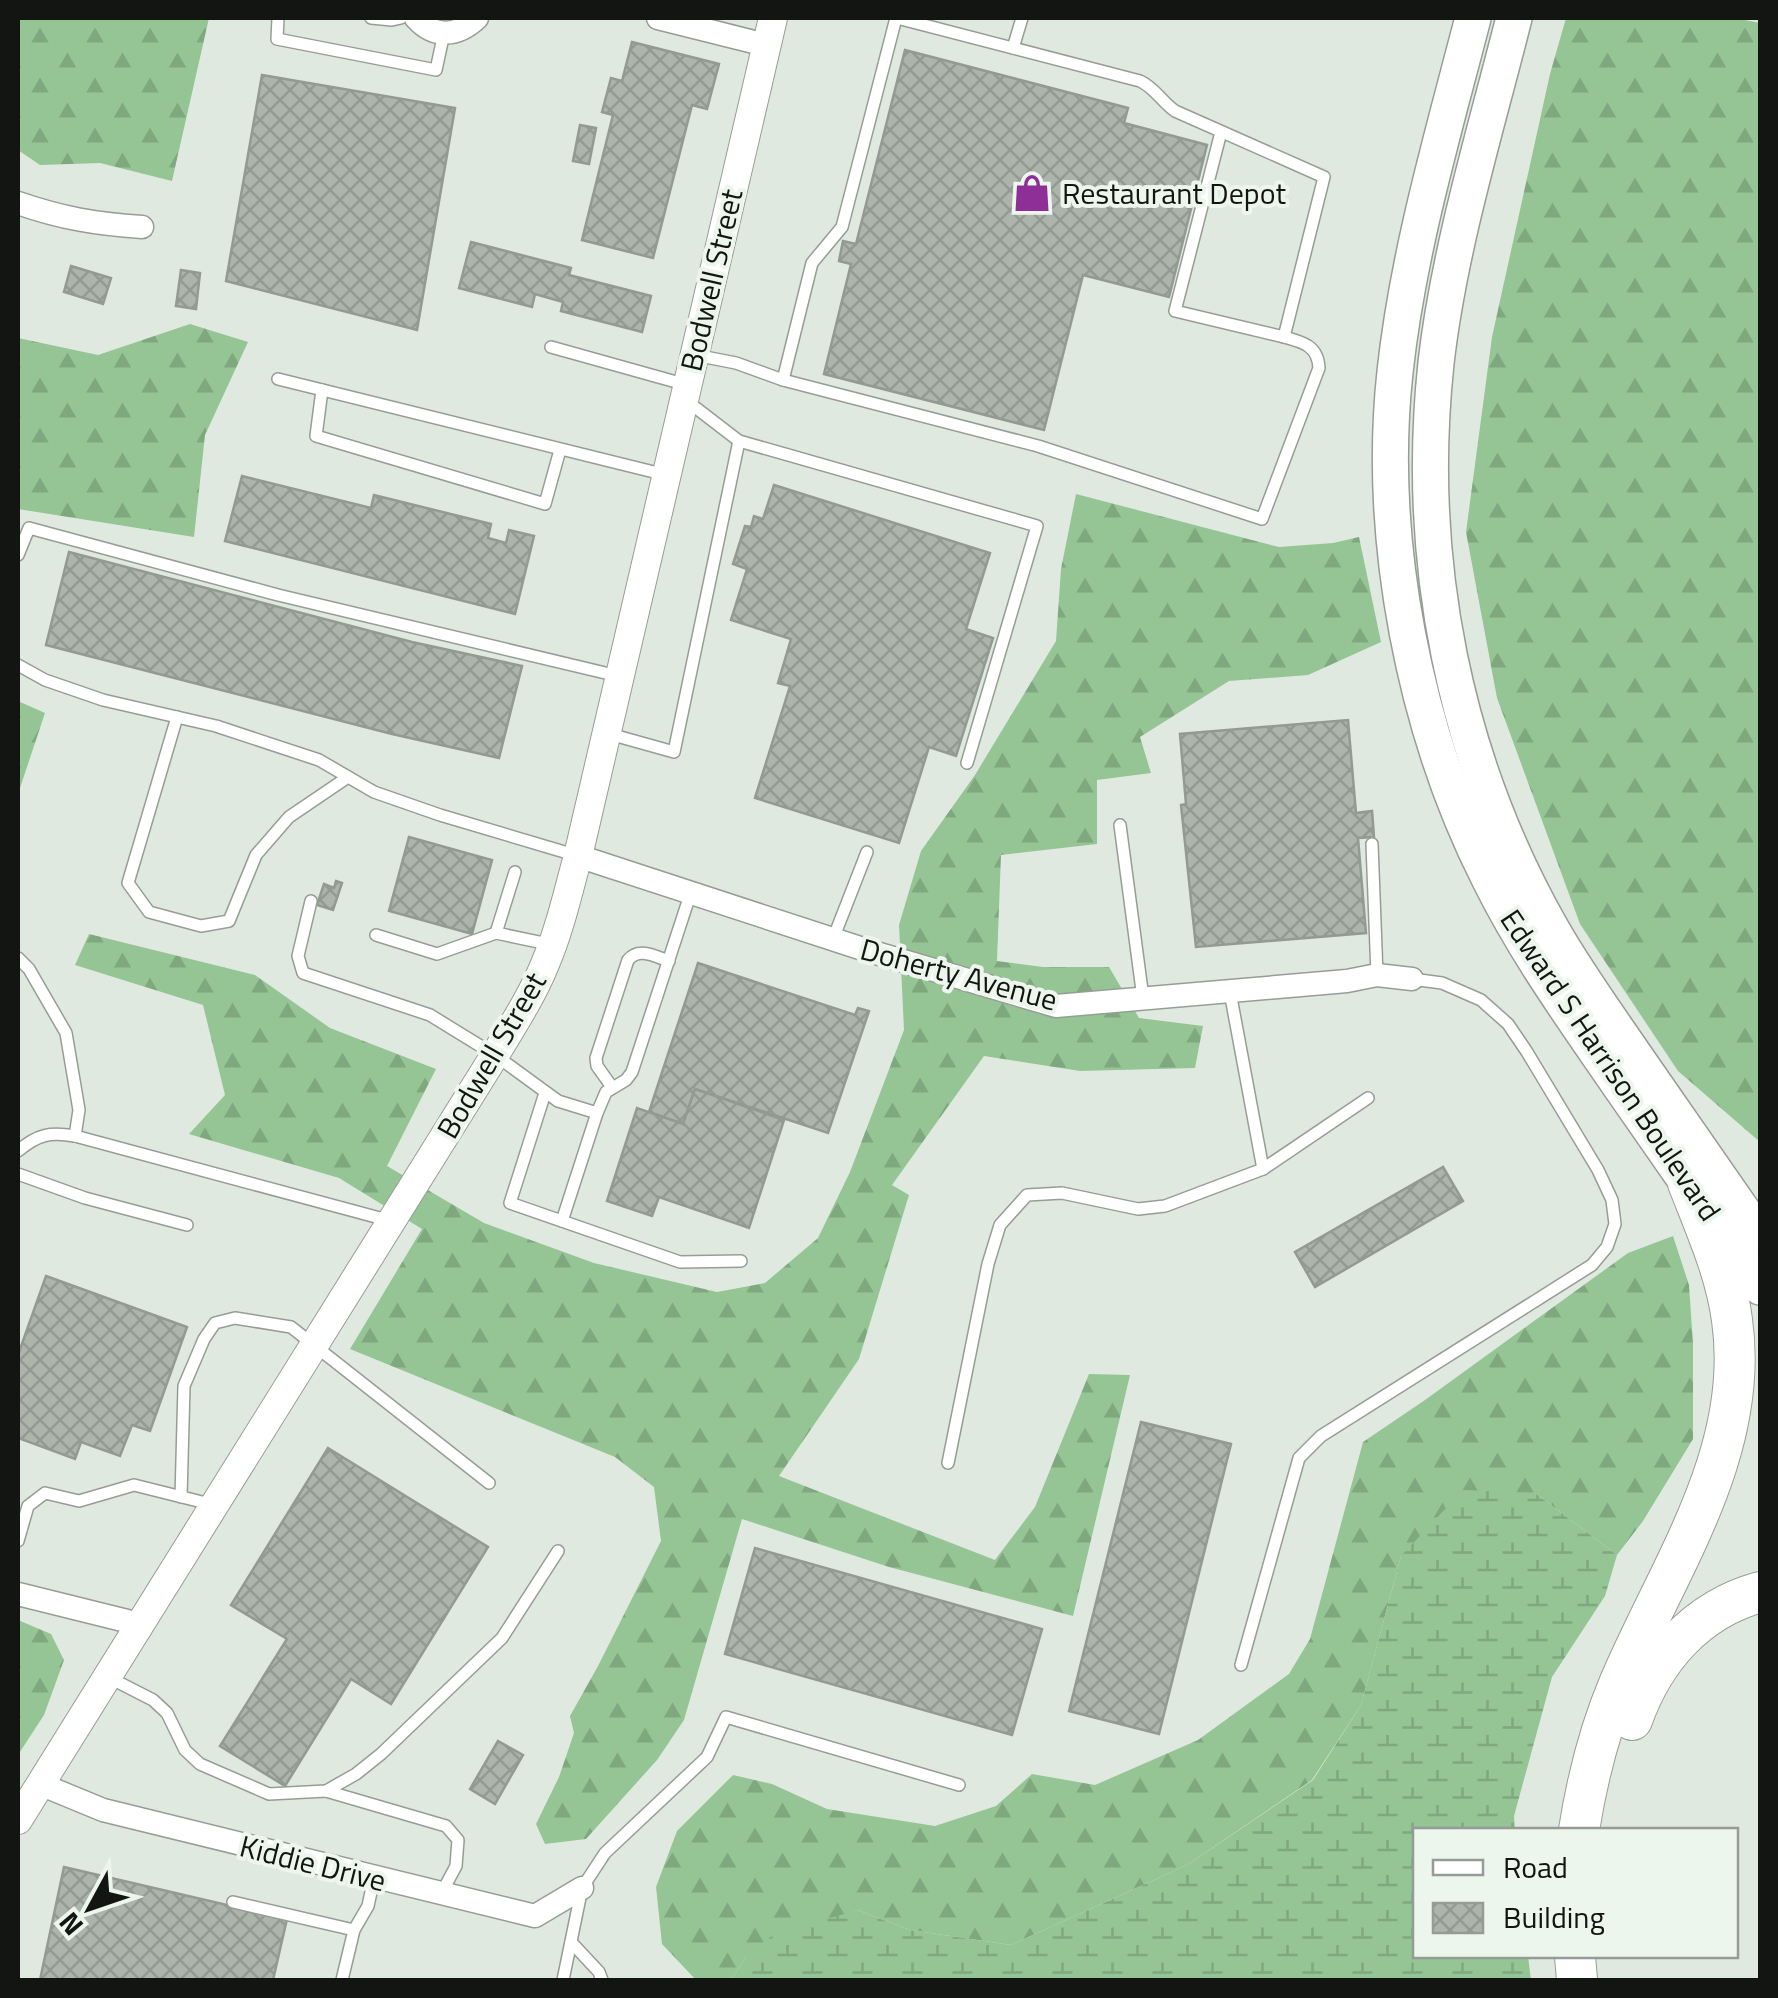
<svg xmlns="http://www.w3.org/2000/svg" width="1778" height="1998" viewBox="0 0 1778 1998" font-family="'Titillium Web',sans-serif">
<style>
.forest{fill:url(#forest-firs)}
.wetland{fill:url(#wetland-marsh)}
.building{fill:url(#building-cross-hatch);stroke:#929a92;stroke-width:2.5}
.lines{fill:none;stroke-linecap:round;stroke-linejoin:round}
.service-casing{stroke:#969d95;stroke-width:14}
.minor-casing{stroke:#969d95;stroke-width:25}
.tertiary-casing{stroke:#969d95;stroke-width:30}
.primary-casing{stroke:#969d95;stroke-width:38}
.motorway-casing{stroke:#969d95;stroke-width:42}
.service{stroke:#fff;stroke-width:11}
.minor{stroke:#fff;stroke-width:22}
.tertiary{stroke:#fff;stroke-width:28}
.primary{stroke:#fff;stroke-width:35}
.motorway{stroke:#fff;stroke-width:40}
.labels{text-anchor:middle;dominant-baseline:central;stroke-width:8;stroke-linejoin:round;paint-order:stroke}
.poi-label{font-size:30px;fill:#121512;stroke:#edf6ed;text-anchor:start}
.street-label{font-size:30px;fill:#121512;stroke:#edf6ed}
</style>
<defs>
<pattern id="forest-firs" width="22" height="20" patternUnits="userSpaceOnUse" patternTransform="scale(2.5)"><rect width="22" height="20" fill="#95c594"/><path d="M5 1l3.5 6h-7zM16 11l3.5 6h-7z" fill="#7fa87f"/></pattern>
<pattern id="wetland-marsh" width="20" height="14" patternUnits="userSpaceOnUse" patternTransform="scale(2.5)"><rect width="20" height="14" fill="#95c594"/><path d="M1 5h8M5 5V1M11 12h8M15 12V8" fill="none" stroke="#7fa87f"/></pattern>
<pattern id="building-cross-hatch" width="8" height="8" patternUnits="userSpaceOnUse" patternTransform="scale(2.5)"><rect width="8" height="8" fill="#acb4ac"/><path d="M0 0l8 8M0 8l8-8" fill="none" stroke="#939a93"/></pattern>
</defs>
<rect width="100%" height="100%" fill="#e0e9e0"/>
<g class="forest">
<polygon points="18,18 209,18 172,181 100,163 40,165 18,150"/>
<polygon points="1566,18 1735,18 1760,23 1760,1142 1678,1071 1580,924 1497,698 1466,532 1492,337 1550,74"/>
<polygon points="190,324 248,342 205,435 194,537 18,509 18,338 98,355"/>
<polygon points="1076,494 1279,547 1333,543 1359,537 1381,642 1308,675 1229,681 1140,737 1151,773 1097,780 1097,844 1001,855 997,961 1043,967 1109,967 1139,1018 1203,1026 1195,1068 1080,1071 984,1056 892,1185 909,1195 859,1359 779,1476 995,1560 1035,1507 1089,1374 1130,1375 1073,1616 889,1567 742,1519 684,1720 657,1760 586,1839 545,1844 536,1824 559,1777 574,1733 570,1716 598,1666 661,1541 654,1487 615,1457 350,1349 422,1229 339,1178 189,1134 225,1095 203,1005 75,965 89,934 255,975 330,1028 436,1069 387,1166 484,1223 594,1263 717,1292 765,1283 818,1238 850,1172 904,1030 899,925 921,851 975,775 1056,641 1061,569"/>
<polygon points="18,701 45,713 18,794"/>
<polygon points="1673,1236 1689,1285 1693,1344 1693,1439 1643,1521 1617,1555 1535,1493 1401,1556 1361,1705 1312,1780 1187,1865 1011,1945 910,1930 857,1910 748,1954 731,1980 696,1980 662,1944 656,1887 677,1831 733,1775 772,1784 827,1809 935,1826 996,1806 1032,1774 1095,1785 1198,1740 1289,1674 1310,1639 1363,1442 1425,1400 1628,1253"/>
<polygon points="18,1620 51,1634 64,1660 44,1715 18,1755"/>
</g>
<polygon class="wetland" points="1463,1490 1535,1493 1617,1555 1605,1596 1552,1677 1514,1816 1515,1830 1416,1830 1416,1956 1528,1956 1531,1980 731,1980 748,1954 772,1936 857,1910 910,1930 1011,1945 1187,1865 1313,1780 1361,1705 1401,1556"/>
<g class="building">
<polygon points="632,42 719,64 707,109 692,105 653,258 582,240 613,115 602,112 611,78 622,81"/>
<polygon points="905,50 1128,108 1124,123 1207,145 1169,297 1083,275 1044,430 824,374 851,264 839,261 843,241 856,244"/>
<polygon points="262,75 455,108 417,330 226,281"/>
<polygon points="580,125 596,128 589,164 573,161"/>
<polygon points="471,242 571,268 569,275 651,296 642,332 561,311 563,302 535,294 532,307 459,288"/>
<polygon points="71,266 111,278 103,304 64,292"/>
<polygon points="181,270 200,273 196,309 176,306"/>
<polygon points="242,476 371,508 374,495 491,524 488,538 506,543 509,530 534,536 515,614 225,541"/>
<polygon points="774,485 990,553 966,629 993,638 956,756 929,747 899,843 755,798 790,686 778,683 791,639 731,620 747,569 733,564 745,526 751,527 754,516 763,519"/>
<polygon points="69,552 412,642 522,666 499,758 392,734 46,645"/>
<polygon points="1348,720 1356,813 1372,811 1374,837 1358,838 1366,933 1196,947 1181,805 1186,804 1180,734"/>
<polygon points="409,837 492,860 472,934 389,911"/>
<polygon points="336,881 342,883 333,910 317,905 324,884 334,888"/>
<polygon points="698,963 855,1015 858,1008 869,1011 828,1133 695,1089 683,1124 649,1112"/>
<polygon points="695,1089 784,1120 749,1228 659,1197 652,1216 607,1201 637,1108 683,1124"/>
<polygon points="1443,1167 1463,1201 1315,1287 1295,1252"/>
<polygon points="46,1276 187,1327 150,1431 132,1425 120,1456 81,1442 75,1459 18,1438 18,1355"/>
<polygon points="1141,1422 1231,1444 1159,1734 1069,1711"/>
<polygon points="328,1448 488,1547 391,1704 351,1679 285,1786 220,1746 287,1639 231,1605"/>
<polygon points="755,1548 1042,1629 1012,1735 725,1654"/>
<polygon points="498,1741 523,1755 495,1804 470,1789"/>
<polygon points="64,1867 287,1919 273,1980 40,1980"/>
</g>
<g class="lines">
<g class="service-casing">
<g id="service">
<polyline points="278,18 277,39 436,70 444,33"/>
<polyline points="371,18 392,20 401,18"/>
<path d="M897,18L1140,81C1155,88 1162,102 1175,111L1324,177L1284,337L1175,311L1221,132"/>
<polyline points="1013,48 1022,18"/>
<polyline points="551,347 687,385"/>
<path d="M695,355L736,363L783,380L1038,446L1262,519L1319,368C1318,346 1303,342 1284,337"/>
<polyline points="278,379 666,475"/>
<polyline points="783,380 812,263 842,227 896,18"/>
<polyline points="322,390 316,436 545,504 560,450"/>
<polyline points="687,401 739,441 1037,526 967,763"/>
<polyline points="18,555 29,528 278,595 618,676"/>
<polyline points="18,665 45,680 103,700 216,726 319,760 374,792 440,815 578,856"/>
<polyline points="177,717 128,883 149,912 201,926 229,921 256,855 289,817 348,777"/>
<polyline points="606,733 674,752 739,441"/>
<polyline points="1120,825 1143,998"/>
<polyline points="1372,844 1377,975"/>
<polyline points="311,901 298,956 303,973 430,1015 495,1055 558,1101 597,1113 606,1092 626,1080 632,1072 691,892"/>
<polyline points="496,933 515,872"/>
<polyline points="376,935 437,954 496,933 553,945"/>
<polyline points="833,939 867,852"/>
<polyline points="18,958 29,969 66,1033 79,1110 75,1136"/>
<path d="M612,1087L597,1066L596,1058L628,960C639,947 654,956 669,961"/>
<polyline points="545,1093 510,1203 680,1262 741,1261"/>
<path d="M18,1151C38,1134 50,1132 75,1136L391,1221"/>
<polyline points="1263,1169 1368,1098"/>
<polyline points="18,1174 85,1198 187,1225"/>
<polyline points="562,1221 597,1113"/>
<polyline points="948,1463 988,1264 1000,1225 1027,1195 1062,1193 1138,1209 1165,1206 1263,1169 1230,992"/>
<polyline points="181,1497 184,1386 204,1339 215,1323 235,1318 291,1327 489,1483"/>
<polyline points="18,1541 28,1506 45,1493 79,1501 134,1485 214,1505"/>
<polyline points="1241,1665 1299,1458 1321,1436 1592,1265 1607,1247 1615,1224 1612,1200 1598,1170 1527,1052 1508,1024 1481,1000 1442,983 1412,979"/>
<polyline points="108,1677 153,1700 167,1713 185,1750 200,1764 269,1794 326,1791 356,1774 381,1754 502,1638 558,1551"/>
<polyline points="326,1791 446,1826 458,1840 456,1866 441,1894"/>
<polyline points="233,1902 354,1930"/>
<polyline points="571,1942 599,1972 602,1980"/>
<polyline points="342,1980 354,1930 368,1906 374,1878"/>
<polyline points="563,1980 582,1888 605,1853 707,1757 726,1717 959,1785"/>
</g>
</g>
<g class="minor-casing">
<g id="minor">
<path d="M416,18C435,39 458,36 477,18"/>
<polyline points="658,18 766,45"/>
<path d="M18,203C61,218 96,224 142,227"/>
<polyline points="578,856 866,950 1056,1006 1347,981 1377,975 1412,979"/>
<polyline points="18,1594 139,1624"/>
<polyline points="40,1784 103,1810 535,1916 582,1888"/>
</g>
</g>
<g class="tertiary-casing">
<path id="tertiary" d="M18,1820L495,1055C513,1025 532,996 545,964C560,929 568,892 578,856L773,18"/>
</g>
<g class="primary-casing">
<g id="primary">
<path d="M1473,18C1443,134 1408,252 1395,372C1377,538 1414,730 1489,878C1525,951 1572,1016 1618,1083C1666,1151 1713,1219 1760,1287"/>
<path d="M1514,18C1486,129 1449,249 1436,363C1415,560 1454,758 1552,930C1577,974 1607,1015 1635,1056C1677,1116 1719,1176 1760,1236"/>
</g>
</g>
<g class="motorway-casing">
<g id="motorway">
<path d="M1632,1720C1654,1658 1696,1610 1760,1592"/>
<path d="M1579,1830C1587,1780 1599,1731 1619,1684C1668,1568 1751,1452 1732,1320C1726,1273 1705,1227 1688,1183"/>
<polyline points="1575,1956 1577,1980"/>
</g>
</g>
<use href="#service" class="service"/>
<use href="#minor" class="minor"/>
<use href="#tertiary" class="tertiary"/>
<use href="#primary" class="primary"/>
<use href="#motorway" class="motorway"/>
</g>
<defs>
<g id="shop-bare" transform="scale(3)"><path d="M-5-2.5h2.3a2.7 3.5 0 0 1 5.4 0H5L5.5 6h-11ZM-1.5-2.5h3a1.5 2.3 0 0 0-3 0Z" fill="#8e2f98" stroke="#edf6ed" stroke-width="2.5" paint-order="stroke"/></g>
</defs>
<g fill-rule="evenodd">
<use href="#shop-bare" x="1032" y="193"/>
</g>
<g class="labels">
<g class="poi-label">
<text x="1062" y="193">Restaurant Depot</text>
</g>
<g class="street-label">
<text transform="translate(711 280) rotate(-77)">Bodwell Street</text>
<text transform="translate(959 974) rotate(15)">Doherty Avenue</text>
<text transform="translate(491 1055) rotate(-60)">Bodwell Street</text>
<text transform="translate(1611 1065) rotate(56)">Edward S Harrison Boulevard</text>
<text transform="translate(313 1863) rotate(14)">Kiddie Drive</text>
</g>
</g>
<rect width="1778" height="1998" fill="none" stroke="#121512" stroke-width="40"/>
<rect x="1413" y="1828" width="325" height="130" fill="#edf6ed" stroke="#959c95" stroke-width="2.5"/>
<rect x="1433" y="1860" width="50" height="15" fill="#ffffff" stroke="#959c95" stroke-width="2.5"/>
<text x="1503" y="1878" font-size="30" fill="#121512">Road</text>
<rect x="1433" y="1903" width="50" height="30" fill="url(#building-cross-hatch)" stroke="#959c95" stroke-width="2.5"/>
<text x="1503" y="1928" font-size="30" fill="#121512">Building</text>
<g transform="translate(90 1908) rotate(230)" stroke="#edf6ed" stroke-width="8" paint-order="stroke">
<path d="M0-8L18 38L0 25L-18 38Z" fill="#121512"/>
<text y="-15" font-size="28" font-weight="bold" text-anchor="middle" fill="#121512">N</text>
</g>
</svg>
